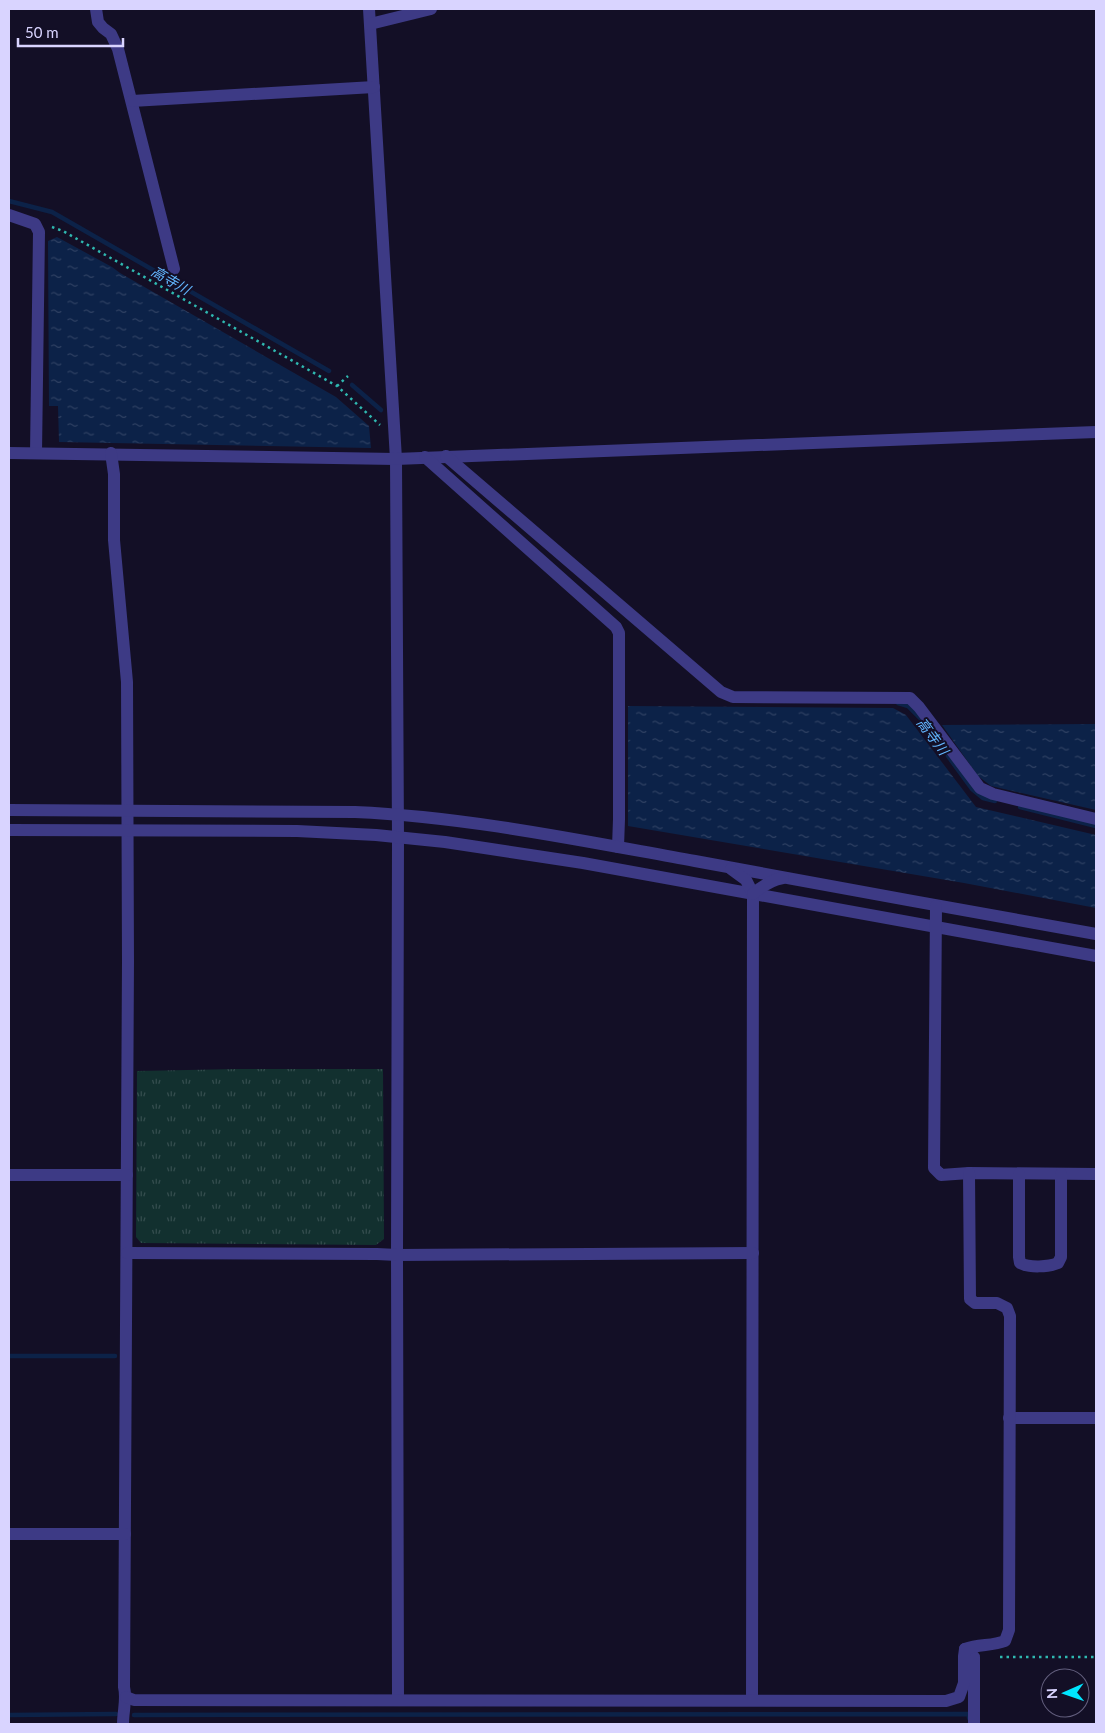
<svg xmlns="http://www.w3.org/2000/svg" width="1105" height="1733" viewBox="0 0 1105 1733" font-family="Lato,'Noto Sans JP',sans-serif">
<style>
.grass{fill:url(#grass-tufts)}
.water{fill:url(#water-ripples)}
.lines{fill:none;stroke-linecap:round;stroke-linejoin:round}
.stream{stroke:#0c2248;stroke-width:4.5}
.path{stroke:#2fb8b0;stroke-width:2.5;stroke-dasharray:2.5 4;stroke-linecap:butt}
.minor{stroke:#3d3a85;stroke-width:12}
.labels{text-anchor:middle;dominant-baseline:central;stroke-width:4;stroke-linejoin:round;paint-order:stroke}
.water-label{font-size:14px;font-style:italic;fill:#62b6ff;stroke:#130f26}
</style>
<defs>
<pattern id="grass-tufts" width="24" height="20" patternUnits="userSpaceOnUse" patternTransform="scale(1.25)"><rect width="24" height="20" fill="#12302f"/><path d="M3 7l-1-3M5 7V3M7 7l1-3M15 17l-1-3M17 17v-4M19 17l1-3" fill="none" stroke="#344d4e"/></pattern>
<pattern id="water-ripples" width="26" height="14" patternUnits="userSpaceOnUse" patternTransform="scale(1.25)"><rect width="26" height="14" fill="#0c2248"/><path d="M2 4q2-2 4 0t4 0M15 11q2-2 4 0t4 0" fill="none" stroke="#2f4163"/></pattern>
</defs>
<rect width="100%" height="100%" fill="#130f26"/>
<polygon class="grass" points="238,1069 383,1069 384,1239 376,1245 141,1243 136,1237 137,1071"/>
<g class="water">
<polygon points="57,237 112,267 120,273 336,397 369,426 371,448 59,442 58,406 49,406 48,241"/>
<polygon points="628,706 893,708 906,715 976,807 1096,835 1096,908 964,883 628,826"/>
<polygon points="1096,724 1096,810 991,786 978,776 942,725"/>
</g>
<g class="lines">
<g class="stream">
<polyline points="9,201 52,212 59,216 329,371"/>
<polyline points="352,385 381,410"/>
<polyline points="898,703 908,706 920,718"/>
<polyline points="948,756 972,789 983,798 995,801"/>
<polyline points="1020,807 1096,826"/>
<polyline points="9,1356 115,1356"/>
<polyline points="9,1715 116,1714"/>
<polyline points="134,1715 969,1714 969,1718"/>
</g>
<g class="path">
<polyline points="52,227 63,231 337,386 380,425"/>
<polyline points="337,386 348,376"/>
<polyline points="1000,1657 1096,1657"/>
</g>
<g class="minor">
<polyline points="96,9 98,22 103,28 111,34 118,49 174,269"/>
<polyline points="369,9 396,459 398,838 397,1255 398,1699"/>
<polyline points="370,24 431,9"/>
<polyline points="132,101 374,87"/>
<polyline points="9,215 35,224 39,232 36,453"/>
<polyline points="9,453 396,459 1096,432"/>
<path d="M111,453L114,474V540L127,682L128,961L124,1687C127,1699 123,1711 123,1724"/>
<polyline points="446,456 721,692 733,697 910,698 919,707 980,788 993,794 1096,819"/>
<polyline points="425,457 616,627 619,633 619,819 618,847"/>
<path d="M9,810L355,812C469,817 583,841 695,861C829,886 962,910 1096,934"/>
<polyline points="9,830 297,831 376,835 445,842 583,863 1096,956"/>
<polyline points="731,869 746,880 753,894 752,1700"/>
<path d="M753,894C762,886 771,880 783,878"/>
<polyline points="936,906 934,1168 941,1175 969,1173 1096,1174"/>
<path d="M1019,1174V1257L1020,1263C1029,1268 1049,1267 1058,1263L1061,1257V1174"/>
<polyline points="9,1175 127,1175"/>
<polyline points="127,1253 377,1254 397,1255 753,1253"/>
<polyline points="1009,1418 1096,1418"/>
<polyline points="9,1534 125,1534"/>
<polyline points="965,1649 974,1657 974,1724"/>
<path d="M126,1697L134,1700L946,1701L959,1697L964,1683V1656L965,1649C979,1644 992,1646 1005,1641L1009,1630L1010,1316L1007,1308L997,1303H975L970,1299L969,1173"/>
</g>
</g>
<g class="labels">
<g class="water-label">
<text transform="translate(171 280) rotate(30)">高寺川</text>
<text transform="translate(933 736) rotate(53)">高寺川</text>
</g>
</g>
<rect width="1105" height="1733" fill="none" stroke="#d9d4ff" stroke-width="20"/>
<g transform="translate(1065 1693) rotate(268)"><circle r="24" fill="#130f26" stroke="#625e7d"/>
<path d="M0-4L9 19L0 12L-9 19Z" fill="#00e5ff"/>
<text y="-8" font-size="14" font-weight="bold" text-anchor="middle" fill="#d9d4ff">N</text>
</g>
<path d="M18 38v8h105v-8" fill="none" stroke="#d9d4ff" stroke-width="2.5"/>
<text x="25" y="38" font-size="15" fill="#d9d4ff" stroke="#130f26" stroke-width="4" paint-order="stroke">50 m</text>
</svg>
